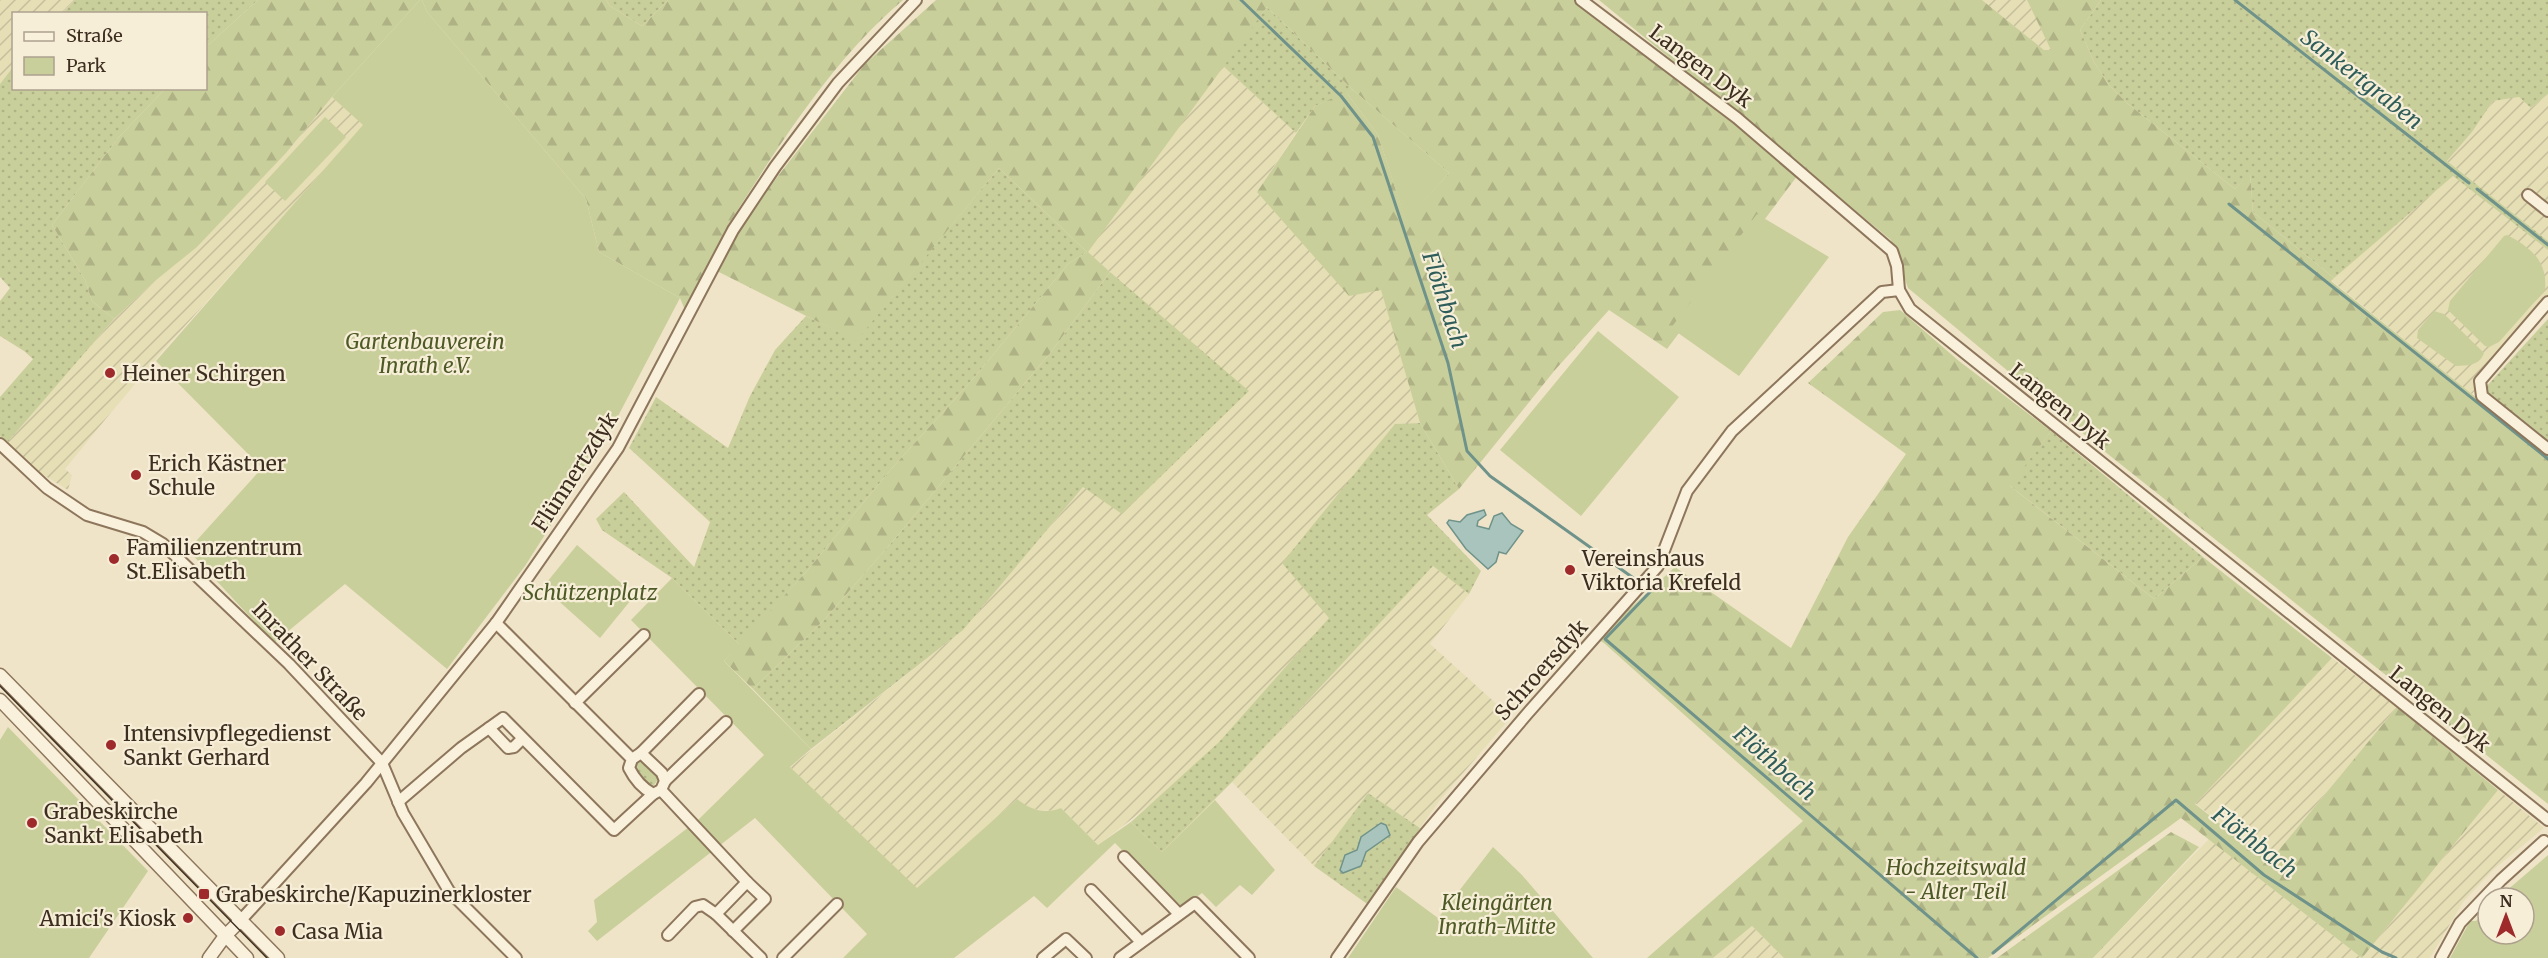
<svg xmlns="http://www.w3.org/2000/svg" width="2548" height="958" viewBox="0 0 2548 958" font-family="Merriweather,serif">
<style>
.farmland{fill:url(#farmland-furrows)}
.grass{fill:url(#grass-dots)}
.forest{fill:url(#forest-firs)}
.green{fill:#c9cf9b}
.water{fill:#a9c4bc;stroke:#6f938a;stroke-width:1.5}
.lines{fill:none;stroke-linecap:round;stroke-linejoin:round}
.stream{stroke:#6f938a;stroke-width:3}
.minor-casing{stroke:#8d765c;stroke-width:14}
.tertiary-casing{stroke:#8d765c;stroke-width:15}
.minor{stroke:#faf1dc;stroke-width:10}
.tertiary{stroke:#faf1dc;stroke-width:12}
.tram{stroke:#3d2e20;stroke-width:1.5}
.poi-dot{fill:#9e2a2b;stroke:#f7eed8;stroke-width:2}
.labels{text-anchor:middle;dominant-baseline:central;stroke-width:4.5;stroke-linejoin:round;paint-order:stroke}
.street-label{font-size:21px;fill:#3d2e20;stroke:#f7eed8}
.park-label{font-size:21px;font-style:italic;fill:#4d5a26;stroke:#f7eed8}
.poi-label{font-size:21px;fill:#3d2e20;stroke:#f7eed8;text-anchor:start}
.water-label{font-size:22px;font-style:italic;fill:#2f5d5a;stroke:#f7eed8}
</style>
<defs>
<pattern id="farmland-furrows" width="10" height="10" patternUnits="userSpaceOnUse" patternTransform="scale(1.5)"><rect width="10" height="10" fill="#e6deb5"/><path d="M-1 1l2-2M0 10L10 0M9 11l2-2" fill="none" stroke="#c6bf9b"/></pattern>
<pattern id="grass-dots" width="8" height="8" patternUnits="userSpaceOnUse" patternTransform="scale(1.5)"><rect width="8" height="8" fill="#c9cf9b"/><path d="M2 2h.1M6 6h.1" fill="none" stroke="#aeb285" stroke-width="1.8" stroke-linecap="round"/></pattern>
<pattern id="forest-firs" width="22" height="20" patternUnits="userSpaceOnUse" patternTransform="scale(1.5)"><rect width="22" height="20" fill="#c9cf9b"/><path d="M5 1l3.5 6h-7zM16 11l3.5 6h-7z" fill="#aeb285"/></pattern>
</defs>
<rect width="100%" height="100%" fill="#f0e4c8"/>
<g class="farmland">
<polygon points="0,0 75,0 62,13 14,14 13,67 0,84"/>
<polygon points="1982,0 2027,0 2052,51 2044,50"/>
<polygon points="1222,65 1296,133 1257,192 1381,289 1420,423 1395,424 1330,618 1219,742 1159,798 1098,845 1061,808 1054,811 1029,809 1016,800 917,889 790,767 963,630 1083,487 1248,392 1087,252"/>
<polygon points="2548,94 2548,241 2447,161 2472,132 2493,101 2519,97 2531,108"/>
<polygon points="332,97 364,125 161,353 104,421 65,469 72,475 68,490 34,469 7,443 114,319 155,281 197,247 286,153"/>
<polygon points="2453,175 2548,250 2548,296 2479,375 2476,389 2472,394 2331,280"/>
<polygon points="1433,566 1469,594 1430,644 1511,717 1440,800 1420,828 1368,793 1314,866 1232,782"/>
<polygon points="2332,658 2397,707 2269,862 2195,803"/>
<polygon points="2498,790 2544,828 2494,869 2463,902 2430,958 2093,958 2209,839 2362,958"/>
<polygon points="1752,926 1784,958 1713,958"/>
</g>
<g class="grass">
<polygon points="75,0 258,0 206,47 206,14 62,14"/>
<polygon points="606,0 668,0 642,26 610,6"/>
<polygon points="2101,0 2548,0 2548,94 2531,108 2519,97 2493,101 2472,132 2447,161 2548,241 2548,250 2453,176 2334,278 2253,212 2250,174 2235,189 2127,103 2109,85 2094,62 2080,30"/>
<polygon points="1267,7 1353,90 1315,106 1296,133 1222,65"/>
<polygon points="13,67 14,88 165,89 119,137 52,225 85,280 92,301 114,319 7,443 0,436 0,397 33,359 24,351 0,336 0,301 10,288 0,277 0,84"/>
<polygon points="999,168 1087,252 1068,264 973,379 892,468 806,572 740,645 672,578 602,530 596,519 624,492 694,567 710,522 629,448 656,397 728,448 750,396 775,350 806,316 856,340"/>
<polygon points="1110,272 1249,391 1122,514 1083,487 963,630 811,749 753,689 824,620 898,535 1051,352"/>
<polygon points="2548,319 2548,443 2490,397 2485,388"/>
<polygon points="1420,423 1459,489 1427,515 1481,571 1469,594 1433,566 1232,782 1162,852 1131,822 1219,742 1329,618 1282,563 1395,424"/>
<polygon points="2051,431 2203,557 2154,599 2009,485"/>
<polygon points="639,760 646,762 659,778 652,788 645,787 633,765"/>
<polygon points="1368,793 1420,828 1370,906 1314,866"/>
</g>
<g class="forest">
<polygon points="258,0 420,0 332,97 286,153 197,247 155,281 114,319 92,301 85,280 52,225 119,137 165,89 206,88 206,47"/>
<path d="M422,0H606L610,6L642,26L668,0H903C830,62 779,146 728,225L733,230L685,310L680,298L599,252L586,199L427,12Z"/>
<polygon points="936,0 1580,0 1798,175 1667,349 1609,310 1555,370 1459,489 1420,423 1381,290 1349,296 1257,192 1315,106 1346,92 1378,135 1406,221 1449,173 1353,90 1267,7 1088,252 1110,272 1051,352 898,535 824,620 753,689 724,661 806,572 892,468 973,379 1068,264 1087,252 999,168 856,341 713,269 734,233 864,65"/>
<polygon points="1599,0 1982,0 2044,50 2051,50 2027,0 2101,0 2080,30 2094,62 2109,85 2127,103 2235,189 2250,173 2253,212 2334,278 2331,281 2548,455 2548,804 2109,455 1908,288 1891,240"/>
<polygon points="1900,310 1959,361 2051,431 2010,486 2154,599 2203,557 2332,658 2195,804 2269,862 2397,707 2498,790 2362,958 2181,818 1988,958 1784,958 1752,926 1713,958 1647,958 1803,821 1604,643 1597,639 1675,567 1791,648 1848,537 1906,454 1808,383 1883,312"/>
<polygon points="2171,832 2199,847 2093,958 1997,958"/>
</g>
<g class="green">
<polygon points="420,0 422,0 427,12 586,199 599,252 680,298 606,439 525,566 447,669 345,584 274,643 188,550 262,468 156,361 363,125 332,97"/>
<polygon points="1353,90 1449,173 1406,222 1378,135 1346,92"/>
<polygon points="325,117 346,137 285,201 265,182"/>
<polygon points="1757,214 1829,257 1739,376 1671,328"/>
<path d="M2507,235C2530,247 2548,261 2545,290L2499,342L2489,347L2485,346L2448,310L2450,301L2504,236Z"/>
<path d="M2434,311L2444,314L2484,353C2479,366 2469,365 2456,366L2417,338L2418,330Z"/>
<polygon points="1598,331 1679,397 1581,516 1500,450"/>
<polygon points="577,545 635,595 600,638 543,587"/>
<path d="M672,578L740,645L724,661L811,749L790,767L917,888L1017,799C1029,809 1045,815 1061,808L1098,845L1131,822L1162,852L1215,800L1275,870L1252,895L1240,885L1216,907L1202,893L1180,909L1115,843L1047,908L1034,896L954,958H843L867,934L755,818L597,941L588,931L597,922L594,900L698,820L764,755L631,620Z"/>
<polygon points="8,727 148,871 89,958 0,958 0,740"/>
<polygon points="1493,847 1522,875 1593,958 1348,958 1396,887 1438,918"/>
<polygon points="2548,855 2548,958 2450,958 2470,921 2476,921 2488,907 2488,934 2524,934 2524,898 2498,898"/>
</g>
<g class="water">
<polygon points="1484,510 1486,515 1478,521 1477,526 1489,529 1494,516 1502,513 1511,524 1523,531 1506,554 1499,552 1496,562 1488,569 1466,549 1447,523 1449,520 1460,522 1467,515"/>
<polygon points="1381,823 1386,825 1390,835 1366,852 1361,866 1343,873 1340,870 1345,855 1357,850 1361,837"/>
</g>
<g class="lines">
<g class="stream">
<polyline points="1241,0 1341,96 1373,137 1448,363 1467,451 1490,476 1639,582"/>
<polyline points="2235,0 2469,183"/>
<polyline points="2477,189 2548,245"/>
<polyline points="2229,204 2548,459"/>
<polyline points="1645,588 1650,592 1605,639 1977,958"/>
<polyline points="1993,953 2176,800 2264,875 2382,952 2396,958"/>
</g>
<g class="minor-casing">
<g id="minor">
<polyline points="1581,0 1737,118 1892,251 1897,266 1899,290 1910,309 2548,820"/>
<polyline points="2528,195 2548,211"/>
<polyline points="2548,302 2480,381 2482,396 2548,449"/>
<polyline points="0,444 47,488 87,515 143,532 163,544 289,664 382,763 403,813 449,891 516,958"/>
<path d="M496,623L632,759L629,768C635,780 642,788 653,794L661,790L665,781L662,773L641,753L632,759"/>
<polyline points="575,703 644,635"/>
<polyline points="489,728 508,748 514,747 522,739"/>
<polyline points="641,753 699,694"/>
<polyline points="665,781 726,722"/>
<polyline points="661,790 747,882 716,914 703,905 695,907 668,935"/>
<polyline points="398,802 461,748 503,718 614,830 653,794"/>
<polyline points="1124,857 1178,913"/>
<polyline points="1091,890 1141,942"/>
<polyline points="716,914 761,958"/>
<polyline points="241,920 366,783 496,623 618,448 733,230 775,167 838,83 916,0"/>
<polyline points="733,931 765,899 747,882"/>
<polyline points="783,958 837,904"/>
<polyline points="1043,958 1066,939 1086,958"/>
<polyline points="1120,958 1195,903 1249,958"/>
<polyline points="1337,958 1418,842 1527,714 1658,566 1687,491 1732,431 1882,292 1899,290"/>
<polyline points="2441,958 2460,923 2501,880 2544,841"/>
</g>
</g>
<g class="tertiary-casing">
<g id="tertiary">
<polyline points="0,675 278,958"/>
<polyline points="0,700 247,958"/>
<polyline points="209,958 225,936 241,920"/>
</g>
</g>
<use href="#minor" class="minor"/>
<use href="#tertiary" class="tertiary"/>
<polyline class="tram" points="0,686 267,958"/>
</g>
<g class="poi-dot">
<circle cx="110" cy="373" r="6"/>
<circle cx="136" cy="475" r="6"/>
<circle cx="114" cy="559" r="6"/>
<circle cx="1570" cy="570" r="6"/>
<circle cx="111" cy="745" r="6"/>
<circle cx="32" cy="823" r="6"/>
<rect x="198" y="888" width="12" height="12" rx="3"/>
<circle cx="188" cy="918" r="6"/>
<circle cx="280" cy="931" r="6"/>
</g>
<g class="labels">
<g class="street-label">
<text transform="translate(1701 66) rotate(37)">Langen Dyk</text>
<text transform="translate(2060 406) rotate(39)">Langen Dyk</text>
<text transform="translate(575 472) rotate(-57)">Flünnertzdyk</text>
<text transform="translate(310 661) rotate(46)">Inrather Straße</text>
<text transform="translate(1541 670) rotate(-48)">Schroersdyk</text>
<text transform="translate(2440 709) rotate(39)">Langen Dyk</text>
</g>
<g class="park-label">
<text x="425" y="341">Gartenbauverein<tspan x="425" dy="24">Inrath e.V.</tspan></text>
<text x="590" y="592">Schützenplatz</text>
<text x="1956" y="867">Hochzeitswald<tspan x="1956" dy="24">- Alter Teil</tspan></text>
<text x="1497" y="902">Kleingärten<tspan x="1497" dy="24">Inrath-Mitte</tspan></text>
</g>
<g class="poi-label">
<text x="122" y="373">Heiner Schirgen</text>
<text x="148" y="463">Erich Kästner<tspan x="148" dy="24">Schule</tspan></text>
<text x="126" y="547">Familienzentrum<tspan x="126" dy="24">St.Elisabeth</tspan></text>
<text x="1582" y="558">Vereinshaus<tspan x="1582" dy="24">Viktoria Krefeld</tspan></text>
<text x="123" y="733">Intensivpflegedienst<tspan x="123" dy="24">Sankt Gerhard</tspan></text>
<text x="44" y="811">Grabeskirche<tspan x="44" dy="24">Sankt Elisabeth</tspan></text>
<text x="216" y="894">Grabeskirche/Kapuzinerkloster</text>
<text x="176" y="918" text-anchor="end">Amici's Kiosk</text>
<text x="292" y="931">Casa Mia</text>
</g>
<g class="water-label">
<text transform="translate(2362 79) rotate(38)">Sankertgraben</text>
<text transform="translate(1445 300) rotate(72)">Flöthbach</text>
<text transform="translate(1775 763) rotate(41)">Flöthbach</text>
<text transform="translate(2255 842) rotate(38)">Flöthbach</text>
</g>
</g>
<rect x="12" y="12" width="195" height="78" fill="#f7eed8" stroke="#ada18e" stroke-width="1.5"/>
<rect x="24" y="32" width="30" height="9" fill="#faf1dc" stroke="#ada18e" stroke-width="1.5"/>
<text x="66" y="42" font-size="18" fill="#3d2e20">Straße</text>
<rect x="24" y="57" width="30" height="18" fill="#c9cf9b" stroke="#ada18e" stroke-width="1.5"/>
<text x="66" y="72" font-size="18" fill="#3d2e20">Park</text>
<g transform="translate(2506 916)"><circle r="28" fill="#f7eed8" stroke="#ada18e" stroke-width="1.5"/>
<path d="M0-4.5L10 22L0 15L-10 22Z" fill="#9e2a2b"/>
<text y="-9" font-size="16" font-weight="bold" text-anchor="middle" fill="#3d2e20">N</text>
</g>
</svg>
